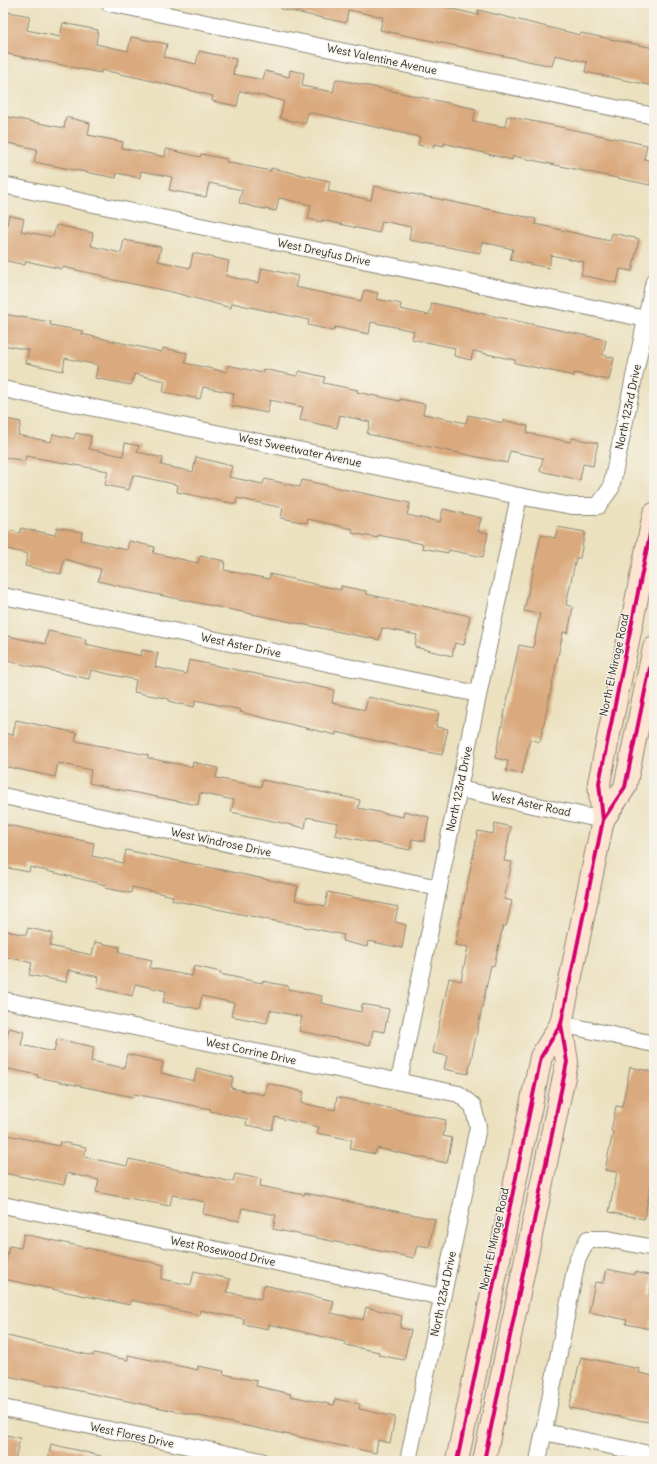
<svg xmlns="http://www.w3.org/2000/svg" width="657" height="1464" viewBox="0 0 657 1464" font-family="Delius,sans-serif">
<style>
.building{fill:#daa97d}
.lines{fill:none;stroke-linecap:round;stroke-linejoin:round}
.minor-casing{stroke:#8b8675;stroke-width:18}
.secondary-casing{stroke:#8b8675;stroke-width:24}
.minor{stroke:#fff;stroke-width:16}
.secondary{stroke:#fde4d1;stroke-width:22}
.cycleway-casing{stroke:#f7f3e8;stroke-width:6}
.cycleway{stroke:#d6006c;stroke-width:4}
.labels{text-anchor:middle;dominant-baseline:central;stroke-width:3;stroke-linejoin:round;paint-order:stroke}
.street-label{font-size:11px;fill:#2b2b2b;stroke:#f7f3e8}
</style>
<rect width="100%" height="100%" fill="#f7f3e8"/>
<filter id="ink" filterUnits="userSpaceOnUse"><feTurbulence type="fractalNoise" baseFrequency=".025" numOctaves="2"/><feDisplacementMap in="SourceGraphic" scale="8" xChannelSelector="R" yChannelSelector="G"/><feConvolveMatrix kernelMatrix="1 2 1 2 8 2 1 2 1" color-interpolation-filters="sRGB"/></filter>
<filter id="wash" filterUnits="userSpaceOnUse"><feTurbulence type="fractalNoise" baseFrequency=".012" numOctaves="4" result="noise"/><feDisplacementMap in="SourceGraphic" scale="16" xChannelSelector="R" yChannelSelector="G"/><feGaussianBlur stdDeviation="0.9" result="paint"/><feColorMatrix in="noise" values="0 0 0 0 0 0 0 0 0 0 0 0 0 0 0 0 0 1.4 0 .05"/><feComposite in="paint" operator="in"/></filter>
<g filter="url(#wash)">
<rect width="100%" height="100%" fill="#ebe1bf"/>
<g id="blocks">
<g class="building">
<polygon points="282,3 427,3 478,15 478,10 580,35 581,33 654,48 654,86 585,72 587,62 555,55 552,66 380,30 383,17 348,10 346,23 281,9"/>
<polygon points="3,11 30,16 27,30 60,37 63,23 98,30 96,44 128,51 131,37 167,44 164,57 196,64 199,51 236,59 233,74 263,80 265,71 289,77 290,70 304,73 302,86 333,92 336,79 476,109 473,121 505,127 507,116 647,145 644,159 654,161 650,185 513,156 512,160 444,143 444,146 434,144 433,148 418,145 420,137 308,112 305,124 280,118 284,101 240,91 237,106 212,101 213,96 144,79 102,70 101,73 3,53"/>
<polygon points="3,116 64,128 66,117 90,123 88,135 123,142 122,148 165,157 166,149 200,157 201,154 226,159 226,162 271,171 271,168 330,181 328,191 371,200 374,186 536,219 535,224 610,241 612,233 639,239 632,271 620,269 617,283 581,275 584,262 551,255 549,268 510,260 513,249 482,242 480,253 409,240 411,227 382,221 379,233 322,220 322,222 308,219 311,205 279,198 276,211 254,207 239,203 242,190 209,183 206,197 169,190 172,177 141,171 140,178 117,173 116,178 34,162 37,149 3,142"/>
<polygon points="9,215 24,219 21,231 53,237 56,225 93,233 91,246 121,253 124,240 161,247 158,261 190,268 193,253 229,261 226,276 259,283 262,268 298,276 295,287 361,301 364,290 378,293 376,299 401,304 400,309 429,315 432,303 606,340 603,355 614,358 609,380 574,373 574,376 515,363 515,360 473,351 471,360 454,356 455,348 412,339 414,331 371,322 369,334 335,327 334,331 308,325 309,320 232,303 231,308 172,292 104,278 104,276 62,267 62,269 26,261 25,265 3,260 3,245"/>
<polygon points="3,314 51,322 50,325 83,331 82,334 162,352 163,348 187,353 185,363 227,372 228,365 262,373 263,369 297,376 299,371 325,377 323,383 358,390 357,392 400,401 400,399 425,404 423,414 466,423 468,415 503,423 503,420 528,426 527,433 570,442 571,438 598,443 593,466 583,464 580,480 540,471 543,458 510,451 507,463 367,434 370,422 340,415 337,428 300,420 303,407 270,400 267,413 232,406 234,393 203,387 200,399 163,392 165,381 134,374 131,385 95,378 98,365 65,358 63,371 26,363 29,350 3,345"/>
<polygon points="5,419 21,422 18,435 51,442 53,434 74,439 76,433 91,436 89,449 123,456 125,443 139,446 137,452 163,458 161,465 193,472 196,457 232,466 229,477 263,484 265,479 300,487 302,480 348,490 410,503 407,515 440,522 443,509 481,518 478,531 488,533 483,557 449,550 448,553 422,548 423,544 378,535 378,538 352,533 353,529 308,519 307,523 281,518 283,508 237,498 236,504 177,492 178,485 133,475 129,490 105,485 108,471 26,456 25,461 3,457 3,428"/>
<polygon points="57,527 82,532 81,540 127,550 129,541 155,547 153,553 198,563 200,556 225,561 224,570 269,579 270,574 341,590 341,586 366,591 366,594 470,616 464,645 455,643 452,656 415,647 417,635 382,628 379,640 145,592 98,581 101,569 64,559 61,574 25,566 28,554 3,548 3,529 20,533 21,528 55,535"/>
<polygon points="558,527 585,532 580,558 576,558 566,605 573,607 568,633 563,632 540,742 530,739 522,774 506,771 508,761 495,758 519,645 533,648 540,614 524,611 541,535 555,538"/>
<polygon points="48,631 86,639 85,644 141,656 142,650 158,653 155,667 186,674 189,660 334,690 332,703 365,710 368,697 439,712 436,727 448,729 442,755 336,732 336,735 310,729 240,712 241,710 196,700 194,707 169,701 169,699 134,692 136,680 91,670 89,679 3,660 3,635 45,644"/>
<polygon points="16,720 77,733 75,741 148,755 148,758 192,767 193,762 218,768 216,778 261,787 262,780 360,800 358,808 403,817 404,811 429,817 424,841 412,839 410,850 335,835 338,823 307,817 305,828 231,812 234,800 200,793 198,805 111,788 89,783 91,770 58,763 55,777 3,766 3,733 13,735"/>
<polygon points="495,823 511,827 504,861 512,862 504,899 512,901 506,926 503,926 494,966 491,965 468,1074 444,1069 447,1056 433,1053 449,978 461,981 468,947 455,945 478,831 493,834"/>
<polygon points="3,824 94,843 92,856 123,863 126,850 298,886 295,900 325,906 328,892 398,907 395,922 406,925 402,948 368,941 367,947 342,941 344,935 172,900 173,896 132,887 131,893 105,888 106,885 30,867 29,872 3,867"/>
<polygon points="28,928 52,933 50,946 92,955 95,942 120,947 119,953 152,960 150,968 192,976 194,966 221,972 220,974 262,983 262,981 288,986 288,989 322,996 321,1003 361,1012 362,1004 389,1009 384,1032 373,1030 370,1045 299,1031 302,1017 270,1010 267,1023 231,1016 234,1003 202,996 199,1009 163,1002 166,991 135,984 132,996 97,988 99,977 68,970 66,982 29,975 32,963 3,956 3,930 26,935"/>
<polygon points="9,1028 24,1032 21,1045 54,1052 57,1039 94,1047 91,1061 124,1068 127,1054 163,1062 161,1073 194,1081 197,1068 233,1077 231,1088 264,1095 267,1083 304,1092 301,1103 335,1110 337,1097 446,1120 443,1136 452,1138 447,1163 377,1148 375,1154 350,1149 352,1140 317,1133 319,1127 275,1117 272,1130 246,1125 247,1119 210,1111 211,1109 134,1094 133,1097 37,1077 38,1075 3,1068 3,1055"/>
<polygon points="630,1067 654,1072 654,1170 644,1219 609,1212 617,1172 605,1170 613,1132 611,1131 616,1106 622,1107"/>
<polygon points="3,1134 59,1146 60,1142 86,1147 84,1157 127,1166 129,1159 233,1182 235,1174 261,1179 260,1186 304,1195 305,1193 435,1219 429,1247 417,1245 414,1258 273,1229 276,1215 242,1208 239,1221 203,1214 205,1202 172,1195 170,1206 96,1192 99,1180 67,1173 64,1185 3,1173"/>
<polygon points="24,1234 164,1265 161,1279 191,1285 194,1271 230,1279 227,1292 261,1299 264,1285 334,1301 331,1313 363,1320 366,1307 402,1316 400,1328 411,1330 404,1360 378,1355 379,1352 345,1345 346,1342 311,1334 269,1324 268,1329 243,1324 244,1319 200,1310 199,1315 131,1300 130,1305 3,1279 9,1246 21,1248"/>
<polygon points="607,1269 635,1275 635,1272 653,1276 649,1295 654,1296 654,1312 650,1329 626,1324 627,1320 589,1312 595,1282 604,1283"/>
<polygon points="3,1335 93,1356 94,1353 128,1360 128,1355 198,1370 198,1366 224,1371 223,1374 257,1381 256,1386 291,1394 290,1396 334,1405 335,1399 360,1404 359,1409 395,1417 390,1443 378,1440 376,1453 3,1375"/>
<polygon points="581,1357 640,1369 639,1373 654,1376 654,1423 569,1408"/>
<polygon points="6,1435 20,1438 15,1461 3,1461"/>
<polygon points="51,1444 101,1456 100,1461 48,1461"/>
</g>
</g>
</g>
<g filter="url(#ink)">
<use href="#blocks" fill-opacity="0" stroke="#8b8675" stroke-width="1"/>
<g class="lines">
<g class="minor-casing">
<g id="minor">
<polyline points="109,3 654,116"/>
<polyline points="3,185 646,319"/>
<polyline points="3,389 519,496 572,506 598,506 611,488 654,281"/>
<polyline points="3,596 478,694"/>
<polyline points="459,789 603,820"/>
<polyline points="3,796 439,888"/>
<polyline points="3,1000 459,1094 473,1106 478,1127 408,1461"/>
<polyline points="561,1024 654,1044"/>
<polyline points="399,1081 519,496"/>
<polyline points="3,1205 442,1297"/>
<polyline points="3,1408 261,1461"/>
<polyline points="544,1432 654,1455"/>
<polyline points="538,1461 577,1260 588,1239 608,1239 654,1248"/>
</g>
</g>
<g class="secondary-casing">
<g id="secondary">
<polyline points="603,820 625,787 654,648"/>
<polyline points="457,1461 541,1057 561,1024 603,820 599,783 654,514"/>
<polyline points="484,1461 567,1062 561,1024"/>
</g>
</g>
<use href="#minor" class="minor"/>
<use href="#secondary" class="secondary"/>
<g class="cycleway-casing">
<g id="cycleway">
<polyline points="603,820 625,787 654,648"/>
<polyline points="457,1461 541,1057 561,1024 603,820 599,783 654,514"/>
<polyline points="484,1461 567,1062 561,1024"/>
</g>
</g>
<use href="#cycleway" class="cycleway"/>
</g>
</g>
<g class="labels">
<g class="street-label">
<text transform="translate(382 59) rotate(12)">West Valentine Avenue</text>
<text transform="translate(324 252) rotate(12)">West Dreyfus Drive</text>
<text transform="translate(628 407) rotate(-78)">North 123rd Drive</text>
<text transform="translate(300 450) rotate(12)">West Sweetwater Avenue</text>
<text transform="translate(241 645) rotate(12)">West Aster Drive</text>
<text transform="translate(614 665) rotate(-78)">North El Mirage Road</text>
<text transform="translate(459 789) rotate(-78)">North 123rd Drive</text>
<text transform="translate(531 804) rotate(12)">West Aster Road</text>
<text transform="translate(221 842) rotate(12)">West Windrose Drive</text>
<text transform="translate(251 1051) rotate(12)">West Corrine Drive</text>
<text transform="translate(494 1239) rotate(-78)">North El Mirage Road</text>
<text transform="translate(223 1251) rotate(12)">West Rosewood Drive</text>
<text transform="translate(443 1294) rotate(-78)">North 123rd Drive</text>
<text transform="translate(132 1435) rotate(12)">West Flores Drive</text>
</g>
</g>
<rect width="657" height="1464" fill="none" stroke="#f7f3e8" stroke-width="16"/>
</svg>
